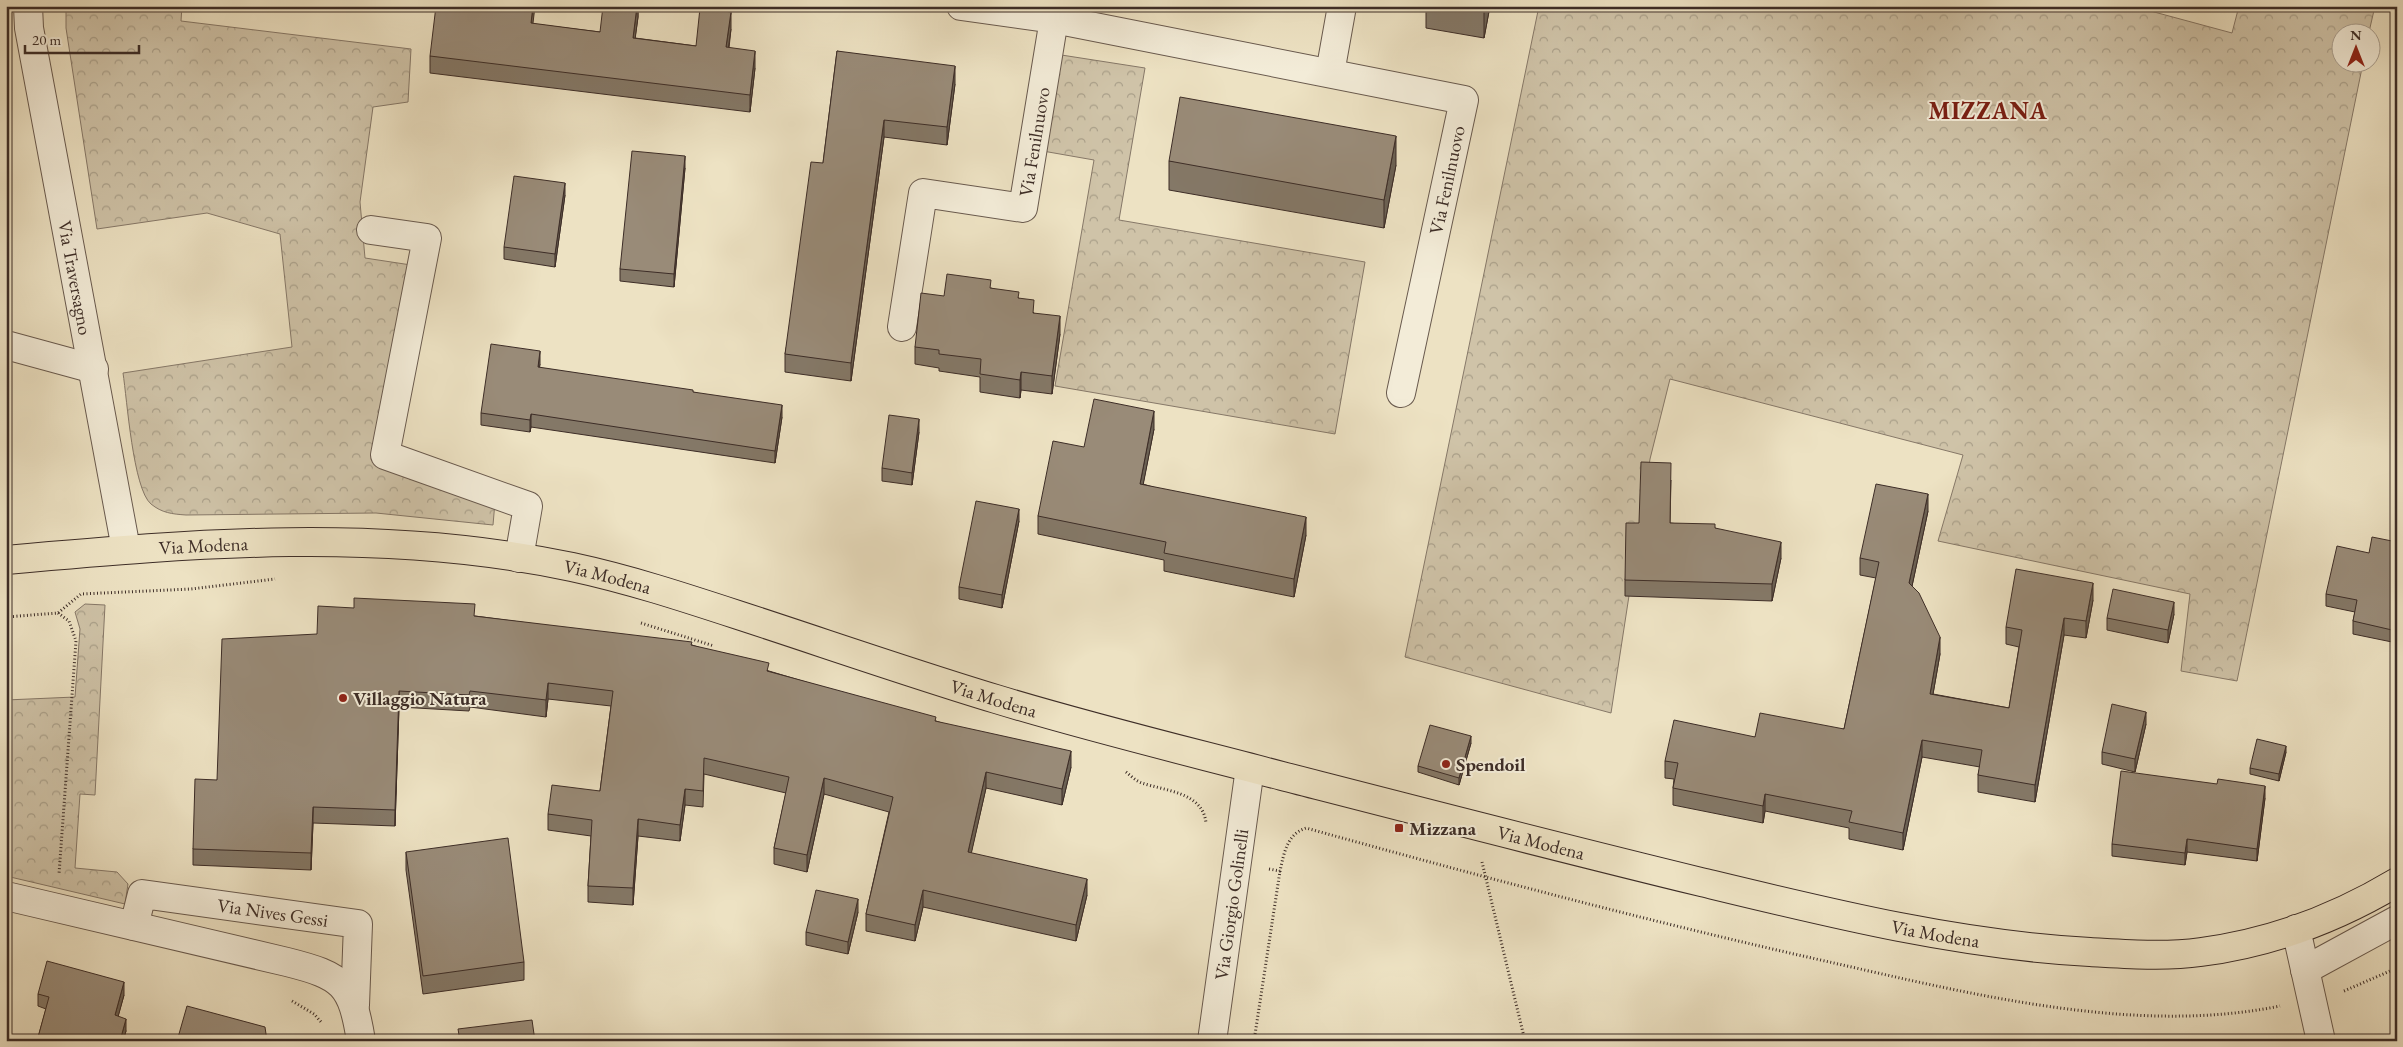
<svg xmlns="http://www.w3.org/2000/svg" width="2403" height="1047" viewBox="0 0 2403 1047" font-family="'EB Garamond',serif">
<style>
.forest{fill:url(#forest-crowns);stroke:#867868}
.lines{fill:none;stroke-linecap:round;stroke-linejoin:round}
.minor-casing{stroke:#695a4e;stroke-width:30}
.major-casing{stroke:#3d2d27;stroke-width:30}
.path{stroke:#3d2d27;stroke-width:3;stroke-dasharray:1 2.5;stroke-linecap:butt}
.minor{stroke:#f3ecd8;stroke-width:28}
.major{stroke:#ede2c3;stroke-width:28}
.wall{fill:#847867;stroke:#3d2d27}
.shaded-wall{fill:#6b6154;stroke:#3d2d27}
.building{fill:#998b78;stroke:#3d2d27}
.poi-dot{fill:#8f2418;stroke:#f3ecd8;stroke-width:2}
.labels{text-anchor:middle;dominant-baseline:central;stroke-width:4;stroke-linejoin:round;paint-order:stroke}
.street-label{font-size:19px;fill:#3d2d27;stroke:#f3ecd8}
.poi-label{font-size:19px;font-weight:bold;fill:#3d2d27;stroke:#f3ecd8;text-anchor:start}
.district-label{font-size:24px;font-weight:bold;letter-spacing:1px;fill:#7a1f14;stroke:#f3ecd8}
</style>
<defs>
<pattern id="forest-crowns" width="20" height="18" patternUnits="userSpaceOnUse" patternTransform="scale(1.25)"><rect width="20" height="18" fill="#cfc3a8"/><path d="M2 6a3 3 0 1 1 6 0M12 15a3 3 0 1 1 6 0" fill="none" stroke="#a99f89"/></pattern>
</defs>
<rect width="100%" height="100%" fill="#ede2c3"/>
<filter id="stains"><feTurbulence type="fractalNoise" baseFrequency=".004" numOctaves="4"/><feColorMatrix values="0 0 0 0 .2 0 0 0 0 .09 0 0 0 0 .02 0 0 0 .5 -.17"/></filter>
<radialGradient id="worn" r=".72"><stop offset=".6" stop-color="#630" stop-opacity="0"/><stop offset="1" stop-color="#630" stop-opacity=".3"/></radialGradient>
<g class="forest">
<path d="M66,6H182L181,21L411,49L408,102L373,107L360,202L365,258L411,265L373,462L495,502L493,525L376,513L186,515C172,514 162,513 151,504C133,489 127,399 123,373L292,347L280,234L207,213L97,229L66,28Z"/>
<polygon points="1539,6 2132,6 2232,33 2239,6 2375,6 2369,32 2340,32 2340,62 2363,63 2237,681 2181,671 2190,594 1938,541 1963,455 1670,379 1650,459 1611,713 1405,657"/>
<polygon points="1055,54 1145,68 1119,220 1365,262 1335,434 1055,386 1094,160 1037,150"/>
<polygon points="85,604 105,605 95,795 80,794 75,868 117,872 128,884 125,904 6,876 6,700 75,697 80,629 75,612"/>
</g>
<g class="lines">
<g class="minor-casing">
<g id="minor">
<path id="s1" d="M28,6L29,28L126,549"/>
<polyline points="961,6 1054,19 1464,100 1401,393"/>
<polyline points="1330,73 1342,6"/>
<polyline points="371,230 427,238 385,455 528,506 519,558"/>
<path id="s2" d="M902,327L923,193L1023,208L1054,19"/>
<polyline points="6,345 94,369"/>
<path d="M6,896L287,962C343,976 352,984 361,1041"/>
<path id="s3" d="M134,926L142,894L358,924L355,1005"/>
<polyline points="2296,929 2321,1041"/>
<polyline points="2305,970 2397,920"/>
<path id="s4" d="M1212,1041L1250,768"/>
</g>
</g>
<g class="major-casing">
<g id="major">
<path id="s5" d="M6,560C197,543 383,527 572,567C628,579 683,597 738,615C824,643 910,673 996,699C1091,728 1187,751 1282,776C1422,812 1561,848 1701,882C1829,913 1958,945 2090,952C2127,954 2164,957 2201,952C2271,943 2337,918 2397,882"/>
</g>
</g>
<g class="path">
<polyline points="58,613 69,621 76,641 59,874"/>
<polyline points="6,617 58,613 81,594 191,589 275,579"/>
<polyline points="641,623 714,646"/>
<path d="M1126,772C1131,776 1136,781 1142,783C1165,791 1203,792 1206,823"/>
<polyline points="1482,862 1525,1041"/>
<path d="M1269,869L1280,871C1284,853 1287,834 1306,828C1479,876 1651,922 1825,961C1967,993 2134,1036 2280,1006"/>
<polyline points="2344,991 2397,968"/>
<polyline points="292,1001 314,1014 321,1022"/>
<polyline points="1254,1041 1280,871"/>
</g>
<use href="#minor" class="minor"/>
<use href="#major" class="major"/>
</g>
<g class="wall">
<polygon points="638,6 638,17 635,38 696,46 731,29 729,48 755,68 750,112 430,73 430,56 533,24 600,32"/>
<polygon points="1426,6 1490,6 1484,38 1426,28"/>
<polygon points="837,51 955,84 947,145 884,137 851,381 785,372 785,354 823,163"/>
<polygon points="1169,161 1396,165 1384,228 1169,190"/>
<polygon points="685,168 674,287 620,281 620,269"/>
<polygon points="565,195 555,267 504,259 504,247"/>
<polygon points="991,288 1019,298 1034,313 1060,334 1052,394 1021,390 1020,398 980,392 980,377 939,371 939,368 915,364 915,347 944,296"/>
<polygon points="540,364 539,368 693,392 782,417 775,463 531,427 530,432 481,425 481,413"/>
<polygon points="1154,429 1143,484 1306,535 1294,597 1164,571 1164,560 1038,534 1038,516 1084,447"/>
<polygon points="919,432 912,485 882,481 882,468"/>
<polygon points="1671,480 1670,523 1715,528 1781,558 1772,601 1625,596 1625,580 1639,523"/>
<polygon points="1928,511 1912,586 1940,654 1933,694 2009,708 2019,647 2006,644 2006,627 2093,600 2086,638 2064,635 2035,802 1978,792 1978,775 1980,767 1922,757 1903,850 1849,839 1849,828 1765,811 1763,823 1673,805 1673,788 1674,779 1665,778 1665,761 1755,737 1844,729 1876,578 1860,575 1860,558"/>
<polygon points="1019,521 1002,608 959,599 959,587"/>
<polygon points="2397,542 2397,619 2392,642 2353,634 2353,621 2355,612 2326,606 2326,594 2369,553"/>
<polygon points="2174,614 2168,643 2107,630 2107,618"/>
<polygon points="475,616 692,645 769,671 936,721 1071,767 1062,805 986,788 971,853 1087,895 1076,941 923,907 915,941 866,931 866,914 889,812 824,794 807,872 774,864 774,848 786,793 704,774 703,807 685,805 680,841 638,836 633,905 588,902 588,886 591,836 548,830 548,814 600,791 611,706 548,699 546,717 470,707 469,711 399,707 395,826 313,823 311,870 193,865 193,849 217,780 317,634"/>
<polygon points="2146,724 2135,772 2102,764 2102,752"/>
<polygon points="1471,743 1459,785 1418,772 1418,766"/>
<polygon points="2286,752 2279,781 2250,774 2250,768"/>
<polygon points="2265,798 2257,861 2187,852 2185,865 2112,856 2112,844"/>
<polygon points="406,852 524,962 524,980 423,994 406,870"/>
<polygon points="858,912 848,954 806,945 806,932"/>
<polygon points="38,994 124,995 118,1016 126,1031 123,1041 37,1041 46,1009 38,1006"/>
</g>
<g class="shaded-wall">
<polygon points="533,6 535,6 531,40 531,23"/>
<polygon points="637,6 638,6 638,17 633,55 633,38"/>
<polygon points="1484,6 1490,6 1484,38"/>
<polygon points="731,12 731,29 726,65 726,47"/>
<polygon points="755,51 755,68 750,112 750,95"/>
<polygon points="955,66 955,84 947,145 947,127"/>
<polygon points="884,120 884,137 851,381 851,363"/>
<polygon points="1396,136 1396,165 1384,228 1384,200"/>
<polygon points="685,156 685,168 674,287 674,274"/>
<polygon points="565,183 565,195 555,267 555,254"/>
<polygon points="1060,316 1060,334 1052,394 1052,376"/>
<polygon points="540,351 540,364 538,380 538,367"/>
<polygon points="1021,372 1021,390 1020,398 1020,380"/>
<polygon points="782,405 782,417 775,463 775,451"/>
<polygon points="1154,411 1154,429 1140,501 1140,484"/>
<polygon points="531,414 531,427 530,432 530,420"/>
<polygon points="919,419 919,432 912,485 912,473"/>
<polygon points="1928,494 1928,511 1909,600 1909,583"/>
<polygon points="1019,509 1019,521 1002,608 1002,595"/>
<polygon points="1306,517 1306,535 1294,597 1294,579"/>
<polygon points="1781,542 1781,558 1772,601 1772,584"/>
<polygon points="2093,583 2093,600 2086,638 2086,621"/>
<polygon points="2174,602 2174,614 2168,643 2168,630"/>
<polygon points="2397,607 2397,619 2392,642 2392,630"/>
<polygon points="2064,618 2064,635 2035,802 2035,785"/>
<polygon points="1940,637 1940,654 1930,711 1930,694"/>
<polygon points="548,683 548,699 546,717 546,700"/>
<polygon points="399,691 399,707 395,826 395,810"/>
<polygon points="2146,712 2146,724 2135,772 2135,759"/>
<polygon points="1471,736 1471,743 1459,785 1459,778"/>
<polygon points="1922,740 1922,757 1903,850 1903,833"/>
<polygon points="2286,746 2286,752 2279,781 2279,774"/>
<polygon points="1071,751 1071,767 1062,805 1062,789"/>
<polygon points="986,772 986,788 968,868 968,852"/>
<polygon points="824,778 824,794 807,872 807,855"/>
<polygon points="2265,786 2265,798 2257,861 2257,849"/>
<polygon points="685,789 685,805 680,841 680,825"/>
<polygon points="1765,794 1765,811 1763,823 1763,806"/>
<polygon points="313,807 313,823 311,870 311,853"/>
<polygon points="638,819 638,836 633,905 633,888"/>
<polygon points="2187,839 2187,852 2185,865 2185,853"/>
<polygon points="1087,879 1087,895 1076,941 1076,925"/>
<polygon points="923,890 923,907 915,941 915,925"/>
<polygon points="858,899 858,912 848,954 848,942"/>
<polygon points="124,982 124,995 115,1028 115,1015"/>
<polygon points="126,1019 126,1031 123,1041 120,1041"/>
</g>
<g class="building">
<polygon points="436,6 533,6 531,23 600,32 603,6 637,6 633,38 696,46 700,8 731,12 726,47 755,51 750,95 430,56"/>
<polygon points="1466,6 1484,6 1484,10"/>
<polygon points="837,51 955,66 947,127 884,120 851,363 785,354 811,162 823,163"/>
<polygon points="1180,97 1396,136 1384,200 1169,161"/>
<polygon points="632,151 685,156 674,274 620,269"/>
<polygon points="514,176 565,183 555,254 504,247"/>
<polygon points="947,274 991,280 990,288 1019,292 1018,298 1034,300 1033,313 1060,316 1052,376 1021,372 1020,380 980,374 981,359 939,354 939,350 915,347 921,293 944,296"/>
<polygon points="491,344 540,351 538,367 693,390 693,392 782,405 775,451 531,414 530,420 481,413"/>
<polygon points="1094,399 1154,411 1140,484 1306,517 1294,579 1164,553 1166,542 1038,516 1053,441 1084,447"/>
<polygon points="889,415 919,419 912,473 882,468"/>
<polygon points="1641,462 1671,463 1670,523 1715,524 1715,528 1781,542 1772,584 1625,580 1626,523 1639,523"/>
<polygon points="1876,484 1928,494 1909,583 1919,593 1940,637 1930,694 2009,708 2022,630 2006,627 2016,569 2093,583 2086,621 2064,618 2035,785 1978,775 1982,750 1922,740 1903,833 1849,822 1852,811 1765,794 1763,806 1673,788 1678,763 1665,761 1674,720 1755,737 1760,713 1844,729 1879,562 1860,558"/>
<polygon points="976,501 1019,509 1002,595 959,587"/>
<polygon points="2372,537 2397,542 2397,607 2392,630 2353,621 2357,600 2326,594 2337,546 2369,553"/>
<polygon points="2113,589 2174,602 2168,630 2107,618"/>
<polygon points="354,598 475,604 474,616 692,642 691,645 769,663 767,671 936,717 935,721 1071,751 1062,789 986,772 968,852 1087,879 1076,925 923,890 915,925 866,914 893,797 824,778 807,855 774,848 789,777 704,758 703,791 685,789 680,825 638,819 633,888 588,886 592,820 548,814 552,785 600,791 613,691 548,683 546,700 470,691 469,695 399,691 395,810 313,807 311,853 193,849 195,779 217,780 222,639 317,634 318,606 354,608"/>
<polygon points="2112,704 2146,712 2135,759 2102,752"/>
<polygon points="1430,725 1471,736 1459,778 1418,766"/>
<polygon points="2257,739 2286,746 2279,774 2250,768"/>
<polygon points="2121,771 2217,784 2218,779 2265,786 2257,849 2187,839 2185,853 2112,844"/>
<polygon points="508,838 524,962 423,976 406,852"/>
<polygon points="816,890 858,899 848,942 806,932"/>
<polygon points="47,961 124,982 115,1015 126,1019 120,1041 37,1041 49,997 38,994"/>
<polygon points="187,1006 265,1027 267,1041 177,1041"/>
<polygon points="532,1020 535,1041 460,1041 458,1029"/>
</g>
<g class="poi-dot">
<circle cx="343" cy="698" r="5"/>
<circle cx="1446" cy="764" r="5"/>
<rect x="1394" y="823" width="10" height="10" rx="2.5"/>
</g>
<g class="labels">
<g class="street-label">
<text stroke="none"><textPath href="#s2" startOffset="304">Via Fenilnuovo</textPath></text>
<text transform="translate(1447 180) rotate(-78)">Via Fenilnuovo</text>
<text stroke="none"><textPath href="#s1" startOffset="276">Via Traversagno</textPath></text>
<text stroke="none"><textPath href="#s5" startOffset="198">Via Modena</textPath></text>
<text stroke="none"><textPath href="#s5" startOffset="605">Via Modena</textPath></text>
<text stroke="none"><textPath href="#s5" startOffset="1010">Via Modena</textPath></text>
<text stroke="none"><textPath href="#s5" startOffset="1576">Via Modena</textPath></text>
<text stroke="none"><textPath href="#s4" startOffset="138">Via Giorgio Golinelli</textPath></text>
<text stroke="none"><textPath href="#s3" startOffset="165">Via Nives Gessi</textPath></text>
<text stroke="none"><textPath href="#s5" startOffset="1981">Via Modena</textPath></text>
</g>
<g class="poi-label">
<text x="353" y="698">Villaggio Natura</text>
<text x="1456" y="764">Spendoil</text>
<text x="1409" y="828">Mizzana</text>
</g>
<g class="district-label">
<text x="1988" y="110">MIZZANA</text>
</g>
</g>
<rect width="2403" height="1047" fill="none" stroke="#ede2c3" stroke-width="25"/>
<rect x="8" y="8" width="2388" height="1032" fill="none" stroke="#3d2d27" stroke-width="2.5"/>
<rect x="12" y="12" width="2378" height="1022" fill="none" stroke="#3d2d27"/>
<g transform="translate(2356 48)"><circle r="24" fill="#f3ecd8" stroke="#aaa091"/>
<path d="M0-4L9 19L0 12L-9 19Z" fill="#8f2418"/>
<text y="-8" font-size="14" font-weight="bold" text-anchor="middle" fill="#3d2d27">N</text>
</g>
<path d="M25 45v8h114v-8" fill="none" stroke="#3d2d27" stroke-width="2.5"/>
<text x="32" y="45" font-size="15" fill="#3d2d27" stroke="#f3ecd8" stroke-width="4" paint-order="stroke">20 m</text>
<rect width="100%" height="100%" filter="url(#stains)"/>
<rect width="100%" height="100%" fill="url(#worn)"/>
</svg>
